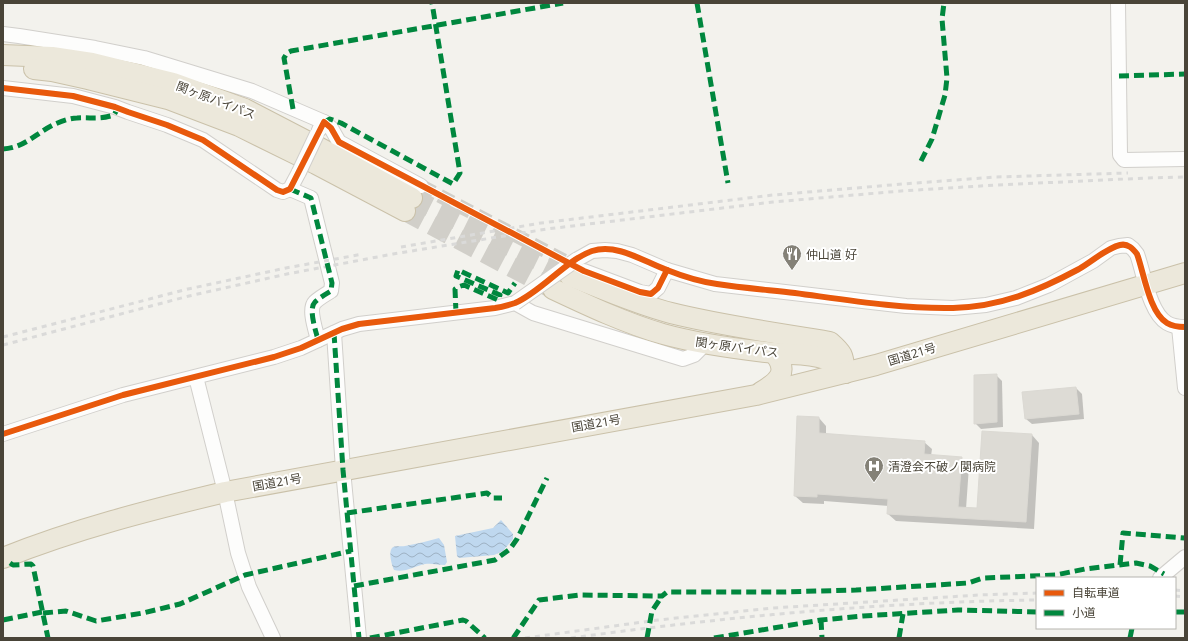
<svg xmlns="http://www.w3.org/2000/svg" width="1188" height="641" viewBox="0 0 1188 641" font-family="'Noto Sans','Noto Sans JP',sans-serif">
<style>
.water{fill:url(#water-waves)}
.shadow{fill:#0003}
.building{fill:#dddbd5;stroke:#dbd9d3}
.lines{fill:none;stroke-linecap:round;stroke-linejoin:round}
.minor-tunnel{stroke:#d1cfc9;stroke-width:14;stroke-dasharray:14 7;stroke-linecap:butt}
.highway-tunnel{stroke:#d1cfc9;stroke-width:20;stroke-dasharray:20 10;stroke-linecap:butt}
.minor-casing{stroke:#d1cfcb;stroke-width:16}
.highway-casing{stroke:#cac1a9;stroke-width:22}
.minor{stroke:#fdfdfc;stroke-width:14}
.highway{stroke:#ece8db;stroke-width:20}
.rail{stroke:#dadad9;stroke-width:3;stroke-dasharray:5 5;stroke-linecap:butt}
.minor-bridge-casing{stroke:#d1cfcb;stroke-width:16;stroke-linecap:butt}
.minor-bridge{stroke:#fdfdfc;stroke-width:14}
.quiet{stroke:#00873e;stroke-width:5;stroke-dasharray:10 5;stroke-linecap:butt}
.cycleway-casing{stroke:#fff;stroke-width:8}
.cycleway{stroke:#e8590c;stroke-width:6}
.labels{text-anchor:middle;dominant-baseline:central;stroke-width:4;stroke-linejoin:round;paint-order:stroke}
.street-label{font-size:12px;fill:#494438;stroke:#fff}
.poi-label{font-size:12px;fill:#494438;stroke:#fff;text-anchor:start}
</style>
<defs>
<pattern id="water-waves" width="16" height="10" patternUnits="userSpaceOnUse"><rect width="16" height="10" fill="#bfd8ef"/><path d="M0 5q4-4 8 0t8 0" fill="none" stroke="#9db1c3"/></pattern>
</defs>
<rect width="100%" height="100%" fill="#f3f2ed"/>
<g class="water">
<polygon points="501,520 513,534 513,539 503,551 494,555 459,558 457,556 455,536 493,528"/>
<path d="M439,538L444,545L447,562L445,565C438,565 432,563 425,564C415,566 405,573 394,570C392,566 388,552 392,548C395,545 401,547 405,546C416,544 428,541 439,538Z"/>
</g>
<g class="shadow">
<polygon points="996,375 1002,381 1003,427 981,429 975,423"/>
<polygon points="1076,388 1082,394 1084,419 1032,424 1026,419"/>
<polygon points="819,418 826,426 826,434 924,442 932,449 931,456 961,458 969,466 966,509 978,509 1032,435 1039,443 1034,529 896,521 888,514 889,506 824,501 824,504 803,503 795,496"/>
</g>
<g class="building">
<polygon points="997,374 997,422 974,424 974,375"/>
<polygon points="1076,387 1079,414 1025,419 1022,392"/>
<polygon points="797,416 819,417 819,433 925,441 924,454 962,457 958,507 977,508 982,431 1032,434 1026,522 887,514 888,499 817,494 817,497 794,496"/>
</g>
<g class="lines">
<polyline class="minor-tunnel" points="421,186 580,269"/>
<g class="highway-tunnel">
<polyline points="412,198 570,276"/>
<polyline points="405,211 553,289"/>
</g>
<g class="minor-casing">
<g id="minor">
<polyline points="1118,3 1120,155 1124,160 1185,159"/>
<polyline points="3,34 19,36 95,48 144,58 252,91 324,122"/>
<polyline points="3,88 73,96 115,107 128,112 167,125 203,140 277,190 283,192 290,189 299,172"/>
<polyline points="319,130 324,122 331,128 339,142 421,186"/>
<path d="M290,189L311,198L332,283L331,291C326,294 319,298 315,302C308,309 316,331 318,340"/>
<path d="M576,260L592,251L605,250L617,251L632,255L667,270L715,284L906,306L953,308L986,305L1016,298L1049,285L1093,261L1111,248L1119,246L1128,245L1133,249L1137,254C1144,273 1149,312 1167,323C1172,326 1179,327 1185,327"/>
<polyline points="584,271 640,292 651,294 658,288 667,270"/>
<polyline points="1179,327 1185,388"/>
<polyline points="334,333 343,470 359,638"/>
<polyline points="196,377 225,492 238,553 249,587 273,638"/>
<polyline points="3,434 123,395 274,357 301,348 342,329 359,324 495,308 515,303 533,313 683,359 694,355 705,344"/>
<polyline points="1160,578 1185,557"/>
</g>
</g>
<g class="highway-casing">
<g id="highway">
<polyline points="3,55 52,57 92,63 173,83 245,109 322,149 412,198"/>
<polyline points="34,69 52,71 88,79 168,99 239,126 316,164 405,211"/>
<path d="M570,276C603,289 636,304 671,313C723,326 777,333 830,342C844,354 843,356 845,373"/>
<path d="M553,289C589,306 625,323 663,334C699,344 737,349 774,353C790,355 809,353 825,359C833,362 838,368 845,373"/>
<path d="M761,392C778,382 790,372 774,353"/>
<path d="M3,558C75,529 150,510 225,492L756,395L876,365L1185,273"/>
</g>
</g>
<use href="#minor" class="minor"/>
<use href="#highway" class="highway"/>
<g class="rail">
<polyline points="401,247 541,223 773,195 903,184 996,177 1128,173"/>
<polyline points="3,337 188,289 286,268 363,254"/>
<polyline points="3,345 189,296 287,274 393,254 547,229 773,202 901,191 997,185 1147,178 1185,177"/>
<polyline points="1175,590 1185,591"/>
<polyline points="1175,596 1185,597"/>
<polyline points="525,638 658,620 773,608 979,595 1037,593"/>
<path d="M571,638C725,617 881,602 1037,600"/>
</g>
<g class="minor-bridge-casing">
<g id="minor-bridge">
<polyline points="299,172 317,134"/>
<polyline points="515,303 576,260"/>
</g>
</g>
<use href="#minor-bridge" class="minor-bridge"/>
<g class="quiet">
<polyline points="697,3 728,183"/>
<polyline points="1119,76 1185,74"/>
<polyline points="293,109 284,58 287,53 291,51 563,3"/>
<polyline points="324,122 330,119 341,123 453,184 460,173 432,3"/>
<path d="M3,149C24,148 35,134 53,125C60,122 69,118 77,118C92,117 98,120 114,115L118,108"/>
<polyline points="921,161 932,139 945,95 947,78 942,19 944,3"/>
<path d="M290,189L311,198L332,283L331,291C326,294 319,298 315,302C308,309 316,331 318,340"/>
<polyline points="456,313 455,289 458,287 464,285 498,300 500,295 456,276 458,270 508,293 515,283"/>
<polyline points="334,333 343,470 359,638"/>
<polyline points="347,513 487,493 493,498 502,498"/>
<polyline points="10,563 13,565 31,564 33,566 48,638"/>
<polyline points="1120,565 1123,533 1185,538"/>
<polyline points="354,586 495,560 510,549 517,539 547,478"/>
<polyline points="1175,612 1185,612"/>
<polyline points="43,613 66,611 96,621 143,613 180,604 245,575 351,551"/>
<polyline points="3,620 42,612"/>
<polyline points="821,620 822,638"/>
<polyline points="370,638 463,620 466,621 485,638"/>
<polyline points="515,638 514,637 539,600 580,595 662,596 667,592 782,592 856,590 968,583 983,578 1056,575 1085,569 1136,563 1150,566 1164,574"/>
<polyline points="647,638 652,611 662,596"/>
<polyline points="714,638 821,620 863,616 958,610 1037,612"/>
<polyline points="899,638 903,614"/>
<polyline points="1130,638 1132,628"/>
</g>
<g class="cycleway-casing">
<g id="cycleway">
<polyline points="3,88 73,96 115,107 128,112 167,125 203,140 277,190 283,192 290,189 324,122 331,128 339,142 584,271 640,292 651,294 658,288 667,270"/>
<path d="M3,434L123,395L274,357L301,348L342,329L359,324L495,308C502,307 509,305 515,303C541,292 566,260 592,251C618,243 644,262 667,270C682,276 702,282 717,284C743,288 769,290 795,293C847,300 900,309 953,308C1000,307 1038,291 1079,269C1091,262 1107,248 1120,245C1128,243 1133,249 1137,254C1144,273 1149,312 1167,323C1172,326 1179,327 1185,327"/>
</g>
</g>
<use href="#cycleway" class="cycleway"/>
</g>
<defs>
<g id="restaurant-pin" transform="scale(1)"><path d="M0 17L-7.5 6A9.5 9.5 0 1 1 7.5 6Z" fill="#848177" stroke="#fff"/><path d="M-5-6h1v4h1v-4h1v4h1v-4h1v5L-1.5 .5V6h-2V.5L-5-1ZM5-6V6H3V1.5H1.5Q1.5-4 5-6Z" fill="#fff"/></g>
<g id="hospital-pin" transform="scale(1)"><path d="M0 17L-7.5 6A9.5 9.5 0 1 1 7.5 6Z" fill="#848177" stroke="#fff"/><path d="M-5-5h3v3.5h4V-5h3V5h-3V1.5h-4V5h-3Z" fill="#fff"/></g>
</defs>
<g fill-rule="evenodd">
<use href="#restaurant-pin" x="792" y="254"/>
<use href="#hospital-pin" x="874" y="466"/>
</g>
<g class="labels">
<g class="street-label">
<text transform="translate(216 100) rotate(21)">関ヶ原バイパス</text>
<text transform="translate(737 347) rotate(8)">関ヶ原バイパス</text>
<text transform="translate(912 354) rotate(-17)">国道21号</text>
<text transform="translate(596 423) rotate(-10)">国道21号</text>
<text transform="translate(277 482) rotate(-10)">国道21号</text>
</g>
<g class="poi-label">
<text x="806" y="254">仲山道 好</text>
<text x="888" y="466">清澄会不破ノ関病院</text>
</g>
</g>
<rect width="1188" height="641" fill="none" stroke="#494438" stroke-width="8"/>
<rect x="1036" y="577" width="140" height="52" fill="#ffffff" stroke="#b6b4af"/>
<rect x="1044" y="590" width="20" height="6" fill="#e8590c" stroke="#b6b4af"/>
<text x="1072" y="597" font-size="12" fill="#494438">自転車道</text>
<rect x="1044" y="610" width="20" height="6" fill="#00873e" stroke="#b6b4af"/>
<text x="1072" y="617" font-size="12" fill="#494438">小道</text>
</svg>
